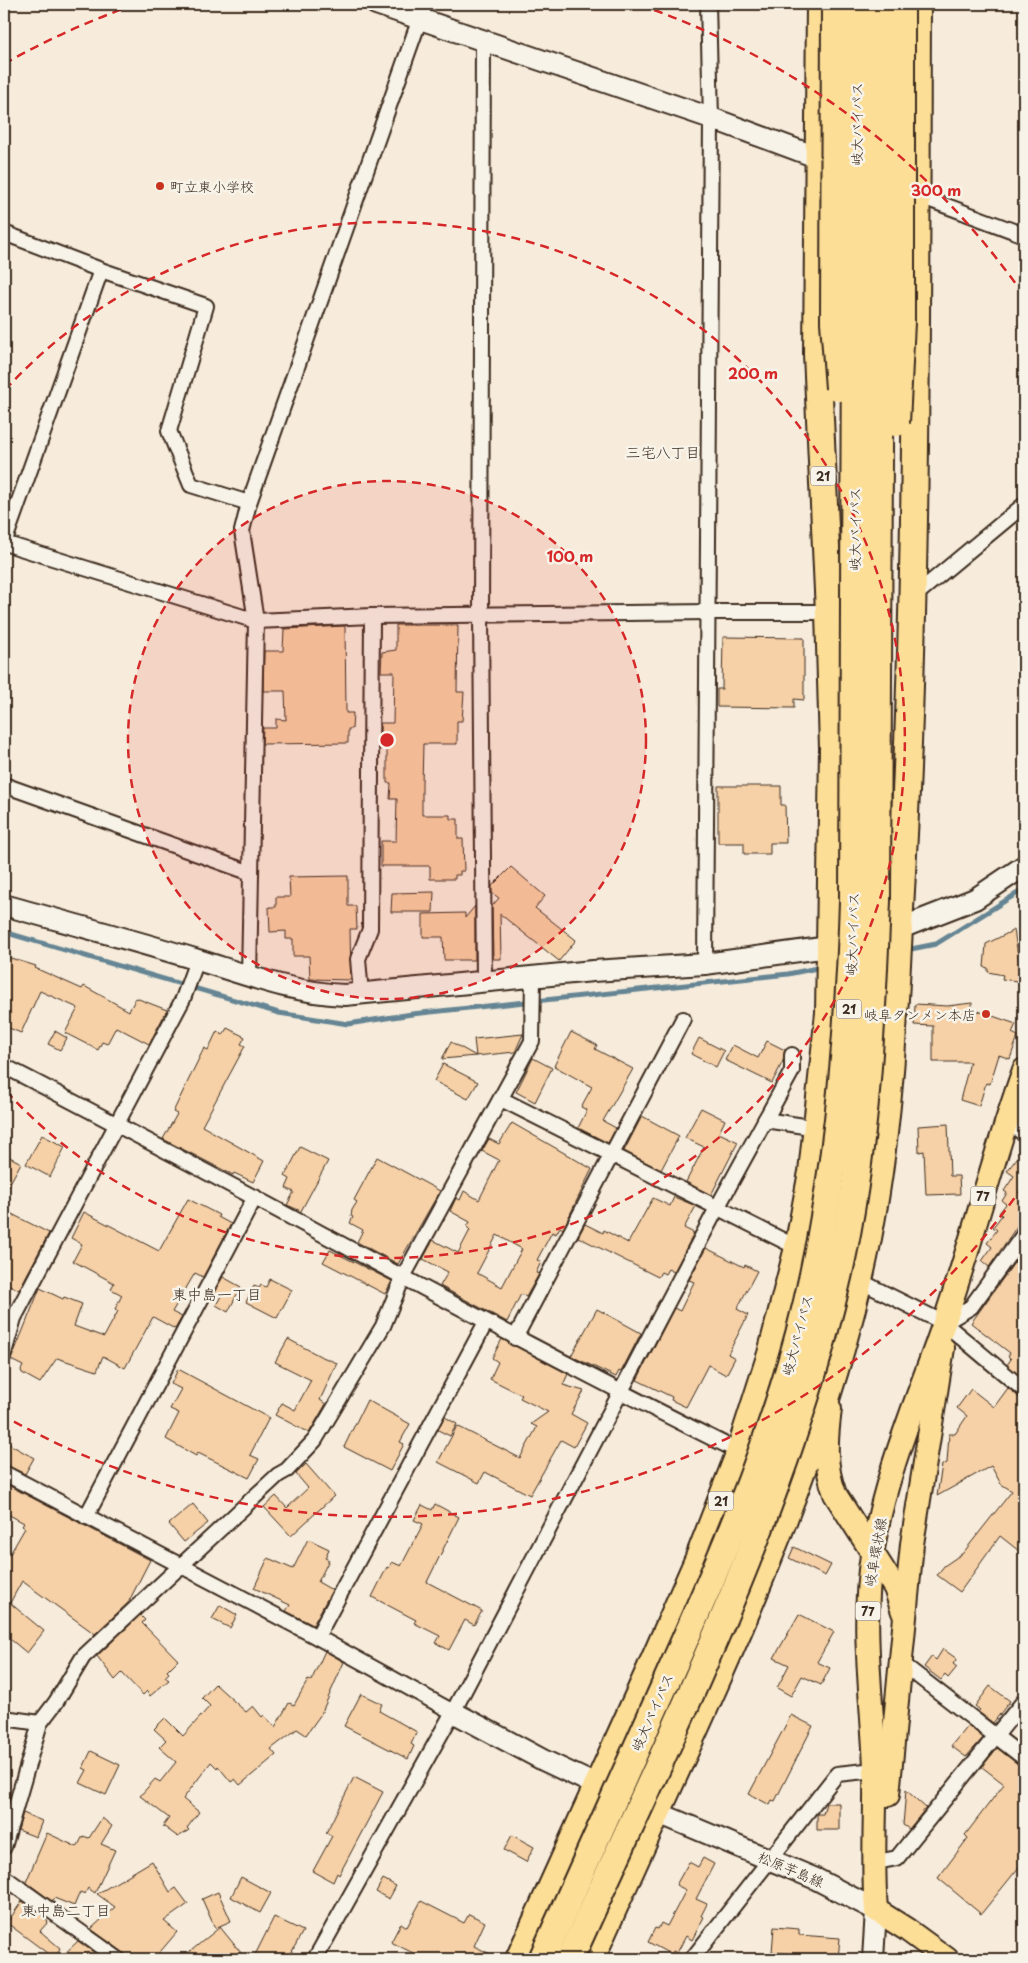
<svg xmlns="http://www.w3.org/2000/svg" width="1028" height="1963" viewBox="0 0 1028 1963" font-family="'Playpen Sans','Klee One',sans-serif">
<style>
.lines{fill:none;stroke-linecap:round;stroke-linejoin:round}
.stream{stroke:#658594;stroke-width:5}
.building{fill:#f6d0a6;stroke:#3b2a1e;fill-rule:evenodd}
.street-casing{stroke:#3b2a1e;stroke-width:18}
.secondary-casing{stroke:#3b2a1e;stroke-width:24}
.primary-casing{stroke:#3b2a1e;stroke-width:26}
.highway-casing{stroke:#3b2a1e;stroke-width:30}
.street{stroke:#f7f3e8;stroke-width:14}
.secondary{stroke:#f7f3e8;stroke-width:20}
.primary{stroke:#fdde96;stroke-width:22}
.highway{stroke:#fdde96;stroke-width:26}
.highway-bridge-casing{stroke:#3b2a1e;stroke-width:30;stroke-linecap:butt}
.highway-bridge{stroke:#fdde96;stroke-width:26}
.ring{fill:none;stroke:#d62828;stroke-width:2.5;stroke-dasharray:9 6}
.poi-dot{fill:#c8321e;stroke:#f7f3e8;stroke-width:2}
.labels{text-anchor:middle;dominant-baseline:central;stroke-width:5;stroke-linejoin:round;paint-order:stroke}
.shield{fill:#f7f3e8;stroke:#73665b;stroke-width:1}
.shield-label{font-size:12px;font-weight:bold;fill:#3b2a1e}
.street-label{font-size:14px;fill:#3b2a1e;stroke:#f7f3e8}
.poi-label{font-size:14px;fill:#3b2a1e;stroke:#f7f3e8;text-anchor:start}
.neighbourhood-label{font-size:15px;fill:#3b2a1e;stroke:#f7f3e8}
.centre{fill:#d62828;stroke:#f7f3e8;stroke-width:2.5}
.ring-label{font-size:15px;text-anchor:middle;font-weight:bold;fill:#d62828;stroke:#f7f3e8;stroke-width:5;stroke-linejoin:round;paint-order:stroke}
</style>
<rect width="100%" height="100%" fill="#f7ecdb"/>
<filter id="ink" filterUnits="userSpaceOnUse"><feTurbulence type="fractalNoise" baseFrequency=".02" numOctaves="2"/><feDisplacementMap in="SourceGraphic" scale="10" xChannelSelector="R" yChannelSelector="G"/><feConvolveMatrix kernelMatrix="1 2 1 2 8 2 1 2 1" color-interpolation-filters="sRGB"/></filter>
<g filter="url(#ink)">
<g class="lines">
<g class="stream">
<polyline points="4,932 279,1013 348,1024 412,1014 788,974 822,967"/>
<polyline points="906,950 936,944 1024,889"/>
</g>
</g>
<g class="building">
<polygon points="396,625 458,625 457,692 464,692 462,721 457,721 457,744 423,744 422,784 422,815 450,815 450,819 458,819 458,839 463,839 464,871 460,871 460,875 455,875 455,879 430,879 430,866 381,866 381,841 396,841 397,799 390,799 391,783 387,783 387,737 380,736 380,723 393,723 394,672 381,672 382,652 396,650"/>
<polygon points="345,626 346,713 353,713 352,729 348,729 348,743 262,744 263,728 276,728 276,719 286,720 285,691 263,691 264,651 283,651 284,629"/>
<polygon points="723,637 804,638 804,700 794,699 794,708 717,707 717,689 722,689"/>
<polygon points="718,786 781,786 781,805 785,805 786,843 770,843 770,854 744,854 744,843 718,843"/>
<polygon points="511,867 545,896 535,908 576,940 559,961 500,914 501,959 493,959 492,906 499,898 492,893 492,886"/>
<polygon points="348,876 348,906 356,906 357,929 350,929 351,980 310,979 309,956 293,956 293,939 286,939 286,931 270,932 269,907 276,907 276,897 290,897 289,877"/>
<polygon points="434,892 433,912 391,912 392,893"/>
<polygon points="475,906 475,960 444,960 443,937 423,937 423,914 465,913 465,918"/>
<polygon points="1014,930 1019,961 1024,961 1024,982 1002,979 1003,975 988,972 988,968 984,967 986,944"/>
<polygon points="4,956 36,966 35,968 82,989 84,986 129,1011 136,998 167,1010 149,1044 116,1027 107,1044 102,1042 98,1050 65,1033 78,1008 40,991 21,1033 4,1026"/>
<polygon points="972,1003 972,1009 1016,1024 1012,1033 1018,1036 1010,1059 999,1055 990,1084 986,1083 979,1106 960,1100 970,1062 933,1062 933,1026 914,1025 915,1004 947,1006"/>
<polygon points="227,1028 245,1037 241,1044 245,1046 202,1126 264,1161 253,1182 234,1173 233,1175 163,1139 177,1114 173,1112 204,1048 208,1050 217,1031 223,1035"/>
<polygon points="55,1031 67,1038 60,1050 48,1044"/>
<polygon points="571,1032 597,1045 595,1049 633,1069 603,1121 616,1128 608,1143 578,1128 587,1110 581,1107 592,1087 554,1066"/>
<polygon points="523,1034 515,1052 476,1056 442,1059 451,1042 476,1056 474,1039"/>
<polygon points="699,1038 724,1051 716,1067 691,1054"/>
<polygon points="767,1041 785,1050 783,1061 772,1083 725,1060 733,1045 758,1058"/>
<polygon points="533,1058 552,1068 535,1102 516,1092"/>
<polygon points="443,1064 478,1082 468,1099 434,1081"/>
<polygon points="701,1108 725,1120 719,1133 738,1142 711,1195 686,1182 704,1147 685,1138"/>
<polygon points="642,1116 679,1136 661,1170 624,1151"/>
<path d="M512,1123L592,1169L563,1229L560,1227L556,1234L552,1232L537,1260L541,1262L536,1273L539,1274L526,1297L521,1294L507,1322L440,1286L448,1272L423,1259L433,1240L458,1253L470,1230L467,1227L470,1222L450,1211L456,1198L460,1200L464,1191L479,1200L499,1160L482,1151L489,1139L499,1144ZM497,1235L522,1249L502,1287L477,1273Z"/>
<polygon points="948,1124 950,1176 959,1176 960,1194 926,1195 924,1151 919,1152 918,1126"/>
<polygon points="42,1135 65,1147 50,1177 26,1164"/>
<polygon points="300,1147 328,1161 301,1211 287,1205 294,1192 286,1188 290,1179 285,1176"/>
<polygon points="1024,1149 1024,1216 989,1267 982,1261 992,1247 987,1243 997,1230 993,1227 1002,1215 999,1213 1006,1204 1002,1201 1007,1193 1004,1191 1014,1176 1007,1171"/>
<polygon points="4,1154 21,1163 4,1194"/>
<polygon points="377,1157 440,1191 398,1264 357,1242 363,1230 350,1223 353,1217 351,1216 352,1210 357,1202 354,1200"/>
<polygon points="674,1197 696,1206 684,1228 694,1233 674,1272 668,1269 665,1274 661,1272 658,1277 578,1237 585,1224 603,1233 604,1230 628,1243 653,1198 670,1206"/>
<polygon points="188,1199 219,1215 218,1217 231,1224 203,1277 195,1273 172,1312 182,1317 175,1329 153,1317 125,1368 103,1356 97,1371 57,1358 40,1383 22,1373 21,1370 23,1366 11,1360 40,1288 63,1299 64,1297 82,1304 74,1326 104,1337 118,1311 115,1309 122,1295 111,1289 114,1283 73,1261 82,1244 71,1238 84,1212 159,1251"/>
<polygon points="4,1210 49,1233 19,1290 4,1282"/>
<polygon points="706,1248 744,1267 745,1265 757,1271 737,1309 748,1315 728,1354 735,1358 726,1375 708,1365 686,1407 671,1400 672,1397 637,1380 674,1308 680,1311 694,1282 689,1280"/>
<polygon points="330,1250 392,1281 385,1294 323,1262"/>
<polygon points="1019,1256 1024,1261 1024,1379 1007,1365 1011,1359 1008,1356 1010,1353 971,1323"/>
<polygon points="223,1277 241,1287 228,1312 216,1305 221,1296 214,1292"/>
<polygon points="270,1279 292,1290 277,1318 246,1302 254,1286 259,1288 261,1285 266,1287"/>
<polygon points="597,1309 641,1333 621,1372 619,1371 616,1377 571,1356"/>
<polygon points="288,1339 320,1356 337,1363 320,1400 326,1404 309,1433 275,1415 282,1403 295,1410 311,1380 275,1362"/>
<polygon points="502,1339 568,1374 563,1385 584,1391 571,1414 587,1423 574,1447 561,1440 530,1495 485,1472 479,1483 438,1462 457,1426 520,1458 537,1427 531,1424 548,1412 520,1398 522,1395 490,1379 498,1362 492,1358"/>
<polygon points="178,1369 269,1418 250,1455 259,1459 249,1478 198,1453 196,1456 166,1439 179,1413 170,1409 181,1389 171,1384"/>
<polygon points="1008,1388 1024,1399 1024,1555 1000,1536 960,1592 937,1575 944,1566 963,1553 1012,1491 1001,1484 991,1466 937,1496 942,1465 947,1463 949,1434 955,1434 967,1416 957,1408 971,1389 994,1407"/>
<polygon points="367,1400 410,1424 400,1442 404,1444 390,1471 344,1447"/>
<polygon points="445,1417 457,1424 450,1436 438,1430"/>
<polygon points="9,1444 34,1458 25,1474 4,1464 4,1453"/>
<polygon points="306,1464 334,1496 291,1536 264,1507 276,1496 287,1508 308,1488 296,1474"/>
<polygon points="4,1483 150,1560 128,1603 95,1634 22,1581 10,1603 44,1631 27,1653 4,1634 4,1561 8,1553 10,1554 25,1528 22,1526 24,1523 4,1512"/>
<polygon points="193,1504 208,1523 184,1542 169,1524"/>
<polygon points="435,1504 459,1517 427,1582 482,1611 474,1625 465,1620 449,1650 436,1643 440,1636 414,1623 416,1620 372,1597 387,1567 389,1568 392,1562 401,1566 423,1524 414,1520 422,1505 432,1510"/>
<polygon points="308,1539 329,1549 325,1558 329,1560 318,1582 332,1590 313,1625 286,1611 290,1605 254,1588 268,1558 293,1569"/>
<polygon points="794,1547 831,1565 825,1576 789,1558"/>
<polygon points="220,1605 237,1615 230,1628 212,1619"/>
<polygon points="799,1614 834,1632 817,1662 830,1668 821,1685 802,1676 791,1696 777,1688 789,1665 774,1658"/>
<polygon points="140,1615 145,1620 142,1623 178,1660 167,1671 169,1673 165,1677 169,1680 150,1696 147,1691 143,1695 122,1673 115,1680 97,1656"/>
<polygon points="943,1649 957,1659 953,1664 957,1667 948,1678 945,1675 941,1680 924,1667 932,1656 936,1660"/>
<polygon points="325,1651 344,1662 321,1714 306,1735 297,1729 271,1749 276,1755 240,1785 235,1779 231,1782 218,1766 217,1768 211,1762 183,1799 199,1812 187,1828 189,1830 178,1837 163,1826 169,1818 140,1796 155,1779 160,1782 176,1762 159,1747 166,1740 154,1729 165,1718 183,1736 210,1706 202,1698 215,1684 246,1712 253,1706 262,1717 264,1715 275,1727 289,1703 294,1705 308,1680 311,1681"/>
<polygon points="990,1686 1010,1701 993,1723 978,1712 980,1710 975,1706"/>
<polygon points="361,1694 382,1704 379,1711 417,1732 411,1744 414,1746 408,1759 344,1726"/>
<polygon points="791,1715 813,1726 775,1801 772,1800 770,1805 749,1794"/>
<polygon points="968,1725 983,1738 966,1757 951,1746"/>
<polygon points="997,1748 1019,1765 1024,1767 1024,1861 981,1914 938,1878 968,1838 965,1835 1004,1784 982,1767"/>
<polygon points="91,1751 120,1765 106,1795 80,1783 87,1770 83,1768"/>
<polygon points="354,1777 383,1792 339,1875 337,1873 333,1882 313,1871 332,1836 326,1833"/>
<polygon points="906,1790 926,1808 909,1829 903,1825"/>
<polygon points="826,1803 839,1803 839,1830 817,1830 817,1814 823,1814"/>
<polygon points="23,1813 42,1821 36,1837 18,1830"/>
<polygon points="102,1818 112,1826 101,1844 115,1850 95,1893 88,1888 85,1894 80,1892 74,1906 54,1898 52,1901 26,1882 47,1833 77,1847 83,1836 89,1838"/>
<polygon points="512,1835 534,1847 526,1862 504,1850"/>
<polygon points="703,1858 714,1864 696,1899 707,1904 701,1916 704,1917 692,1940 686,1936 677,1953 673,1951 672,1955 648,1942 655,1928 658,1929 661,1923 667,1926 686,1890 676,1885 689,1862 698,1867"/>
<polygon points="152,1861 170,1892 176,1888 188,1904 164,1921 177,1932 154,1959 127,1959 123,1952 91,1929 115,1907 97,1894"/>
<polygon points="241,1877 271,1893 260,1913 231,1897"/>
<polygon points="383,1879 396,1886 389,1899 376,1892"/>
<polygon points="218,1892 231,1921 215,1928 202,1899"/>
<polygon points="22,1901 42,1915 48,1922 40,1931 60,1948 55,1959 7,1923"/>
<polygon points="421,1901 464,1923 469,1914 485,1922 474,1946 500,1959 425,1959 391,1942 401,1923 407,1927"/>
<polygon points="274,1917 303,1931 288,1959 253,1959"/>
<polygon points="220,1927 246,1959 181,1959"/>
<polygon points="774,1927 799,1929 799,1935 840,1938 838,1959 796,1959 796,1954 772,1952"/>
<polygon points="78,1941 103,1959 59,1959"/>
</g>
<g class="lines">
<g class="street-casing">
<g id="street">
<polyline points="483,41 481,615 484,982"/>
<polyline points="912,193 1024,235"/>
<polyline points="4,233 101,270 206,306 169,431 191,485 249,503"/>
<polyline points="4,543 256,621 372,616 709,612 829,612"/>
<polyline points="4,543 101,270"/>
<polyline points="913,597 1024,505"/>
<polyline points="4,785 251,873"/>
<polyline points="705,964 711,118 708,4"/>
<polyline points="249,977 256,621 242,531 249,503 425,4"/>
<polyline points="361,994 358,959 370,929 372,616"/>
<path d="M4,1066C250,1192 492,1329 740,1452"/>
<polyline points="501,1099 802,1250"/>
<polyline points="765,1120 817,1128"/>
<polyline points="1006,1120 1024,1134"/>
<polyline points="854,1278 944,1323 1024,1390"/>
<polyline points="944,1323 971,1307 1024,1234"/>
<polyline points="515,1338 683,1019"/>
<polyline points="4,1353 14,1318 183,999 197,960"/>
<polyline points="4,1473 317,1637 453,1712"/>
<polyline points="86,1517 255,1197"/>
<polyline points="317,1637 486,1322"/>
<polyline points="900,1662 1024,1758"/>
<polyline points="4,1718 40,1723"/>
<polyline points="4,1847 40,1723 56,1702 83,1657 278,1475 287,1470 315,1440 383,1326 403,1277 532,1041 533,978"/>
<polyline points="882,1861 897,1858 1024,1701"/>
<polyline points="4,1877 118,1959"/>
<polyline points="315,1959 453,1712 717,1208 792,1071 792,1055"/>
<polyline points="692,1959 837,1774 875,1770"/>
</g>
</g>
<g class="secondary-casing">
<g id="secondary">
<polyline points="376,4 711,118 819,158"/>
<path d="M4,905C68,923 133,940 198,960C247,975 293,993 345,995L593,971L705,964L843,945"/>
<polyline points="888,933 975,899 1024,866"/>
<polyline points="453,1712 543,1760 611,1792"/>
<polyline points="644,1807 816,1879 876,1910 873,1959"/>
</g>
</g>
<g class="primary-casing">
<g id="primary">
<path d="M830,1409C826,1440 824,1465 835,1494L895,1588L903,1612"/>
<polyline points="888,1795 912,1544 943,1348"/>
<path d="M876,1910C872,1862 876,1815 875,1767C872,1697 861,1624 872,1555C884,1475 918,1399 944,1323C973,1239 994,1153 1024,1070"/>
<polyline points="876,1910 906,1929 947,1959"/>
</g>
</g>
<g class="highway-casing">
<g id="highway">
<polyline points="519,1959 648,1674 698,1560 738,1457 771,1354 798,1248 812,1172 829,1013 833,748 829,612 817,354 820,4"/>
<path d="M591,1959C688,1737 802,1521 858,1284C891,1148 894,1011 902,873C918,583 916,293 917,4"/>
</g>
</g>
<use href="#street" class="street"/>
<use href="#secondary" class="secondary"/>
<use href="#primary" class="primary"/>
<use href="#highway" class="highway"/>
<g class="highway-bridge-casing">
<g id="highway-bridge">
<polyline points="835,4 834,322 839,388"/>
<polyline points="896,423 901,322 901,4"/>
<path d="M542,1959C582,1869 623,1779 663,1689C715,1573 766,1457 799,1334C836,1193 848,1047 853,902L856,4"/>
<path d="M570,1959C669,1738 786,1510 839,1273C866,1151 872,1026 877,901L881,4"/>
</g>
</g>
<use href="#highway-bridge" class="highway-bridge"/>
</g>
</g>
<circle cx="387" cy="740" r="259" fill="#d62828" fill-opacity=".12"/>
<g class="ring">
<circle cx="387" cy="740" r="259"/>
<path d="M5 390A518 518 0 1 1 5 1090"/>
<path d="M1023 1186A777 777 0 0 1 4 1416M4 64A777 777 0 0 1 134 5M640 5A777 777 0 0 1 1023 294"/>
</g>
<g class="poi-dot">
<circle cx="160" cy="186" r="5"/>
<circle cx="986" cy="1014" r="5"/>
</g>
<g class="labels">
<g class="shield">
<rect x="810.5" y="466.5" width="25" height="19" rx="4"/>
<rect x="836.5" y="999.5" width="25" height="19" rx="4"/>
<rect x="970.5" y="1186.5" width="25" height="19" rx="4"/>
<rect x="708.5" y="1491.5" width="25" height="19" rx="4"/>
<rect x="855.5" y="1601.5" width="25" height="19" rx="4"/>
</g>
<g class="shield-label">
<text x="823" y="476">21</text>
<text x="849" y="1009">21</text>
<text x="983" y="1196">77</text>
<text x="721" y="1501">21</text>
<text x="868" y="1611">77</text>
</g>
<g class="street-label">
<text transform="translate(856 124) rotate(-90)">岐大バイパス</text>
<text transform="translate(854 529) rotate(-90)">岐大バイパス</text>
<text transform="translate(852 934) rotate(-88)">岐大バイパス</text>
<text transform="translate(797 1335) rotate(-75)">岐大バイパス</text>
<text transform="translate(875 1552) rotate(-80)">岐阜環状線</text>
<text transform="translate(652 1712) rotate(-66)">岐大バイパス</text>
<text transform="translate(791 1869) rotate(23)">松原芋島線</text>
</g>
<g class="poi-label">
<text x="170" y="186">町立東小学校</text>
<text x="976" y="1014" text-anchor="end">岐阜タンメン本店</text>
</g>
<g class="neighbourhood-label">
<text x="663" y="451">三宅八丁目</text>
<text x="217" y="1293">東中島一丁目</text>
<text x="66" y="1909">東中島二丁目</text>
</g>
</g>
<circle cx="387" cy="740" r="8" class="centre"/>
<g class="ring-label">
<text x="936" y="196">300 m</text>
<text x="753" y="379">200 m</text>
<text x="570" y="562">100 m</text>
</g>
<rect width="1028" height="1963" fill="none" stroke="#f7f3e8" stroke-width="20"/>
<rect x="10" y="10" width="1008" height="1943" fill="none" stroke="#3b2a1e" stroke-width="2" filter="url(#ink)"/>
</svg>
